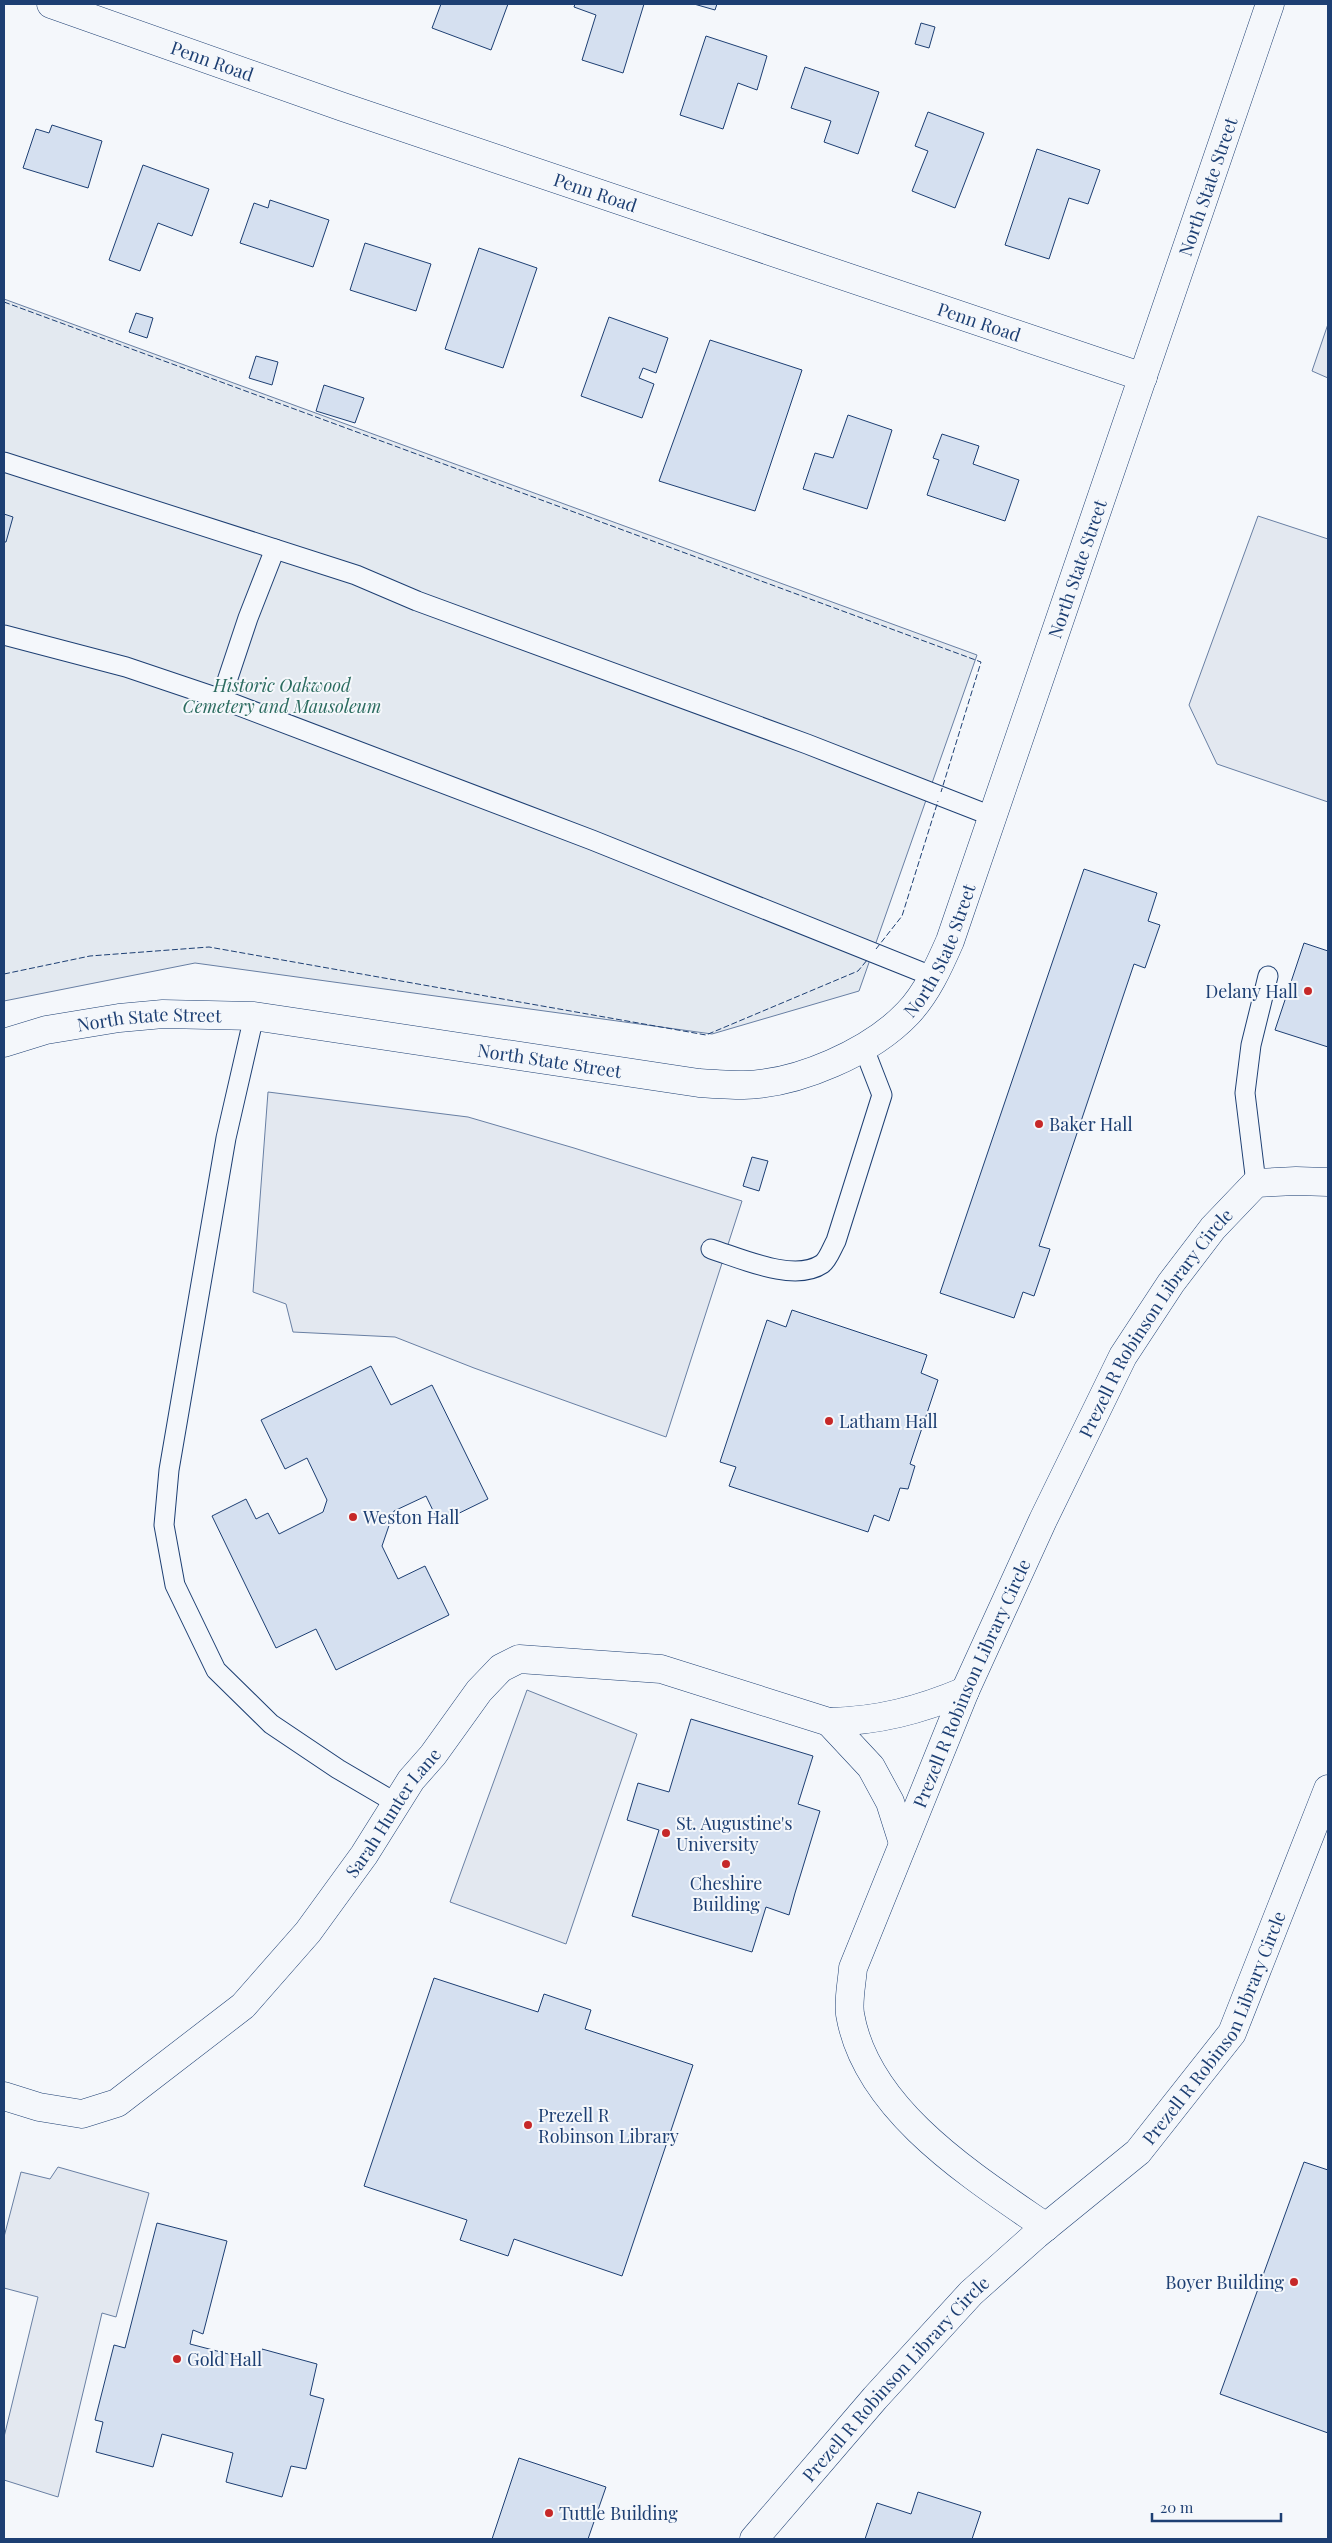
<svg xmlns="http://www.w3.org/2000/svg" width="1332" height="2543" viewBox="0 0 1332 2543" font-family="'Playfair Display',serif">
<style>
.green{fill:#e3e9f0;stroke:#687fa3}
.parking{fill:#e3e8f0;stroke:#687fa3}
.building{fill:#d5e0f0;stroke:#1d3f73}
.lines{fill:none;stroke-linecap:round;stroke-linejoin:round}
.lane-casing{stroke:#1d3f73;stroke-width:21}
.street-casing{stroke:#1d3f73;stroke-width:29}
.secondary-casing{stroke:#1d3f73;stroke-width:29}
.lane{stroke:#f4f7fb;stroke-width:19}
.street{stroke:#f4f7fb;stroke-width:28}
.secondary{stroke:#f4f7fb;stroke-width:28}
.fence{stroke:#1d3f73;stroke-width:1;stroke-dasharray:6 2.5;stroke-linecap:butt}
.poi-dot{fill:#c62828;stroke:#f4f7fb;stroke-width:2}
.labels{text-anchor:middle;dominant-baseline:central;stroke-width:4;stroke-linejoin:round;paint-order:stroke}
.street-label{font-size:18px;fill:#1d3f73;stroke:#f4f7fb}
.park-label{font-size:18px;font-style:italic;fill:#2c6c60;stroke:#f4f7fb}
.poi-label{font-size:18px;fill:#1d3f73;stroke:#f4f7fb;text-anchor:start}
</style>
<rect width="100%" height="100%" fill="#f4f7fb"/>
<polygon class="green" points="4,299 977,655 859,991 712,1034 195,963 4,1001"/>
<g class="parking">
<polygon points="1328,324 1328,378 1312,371"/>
<polygon points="1258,516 1328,539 1328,802 1217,764 1189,705"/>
<polygon points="268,1092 468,1117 574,1148 742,1201 666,1437 474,1368 395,1337 293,1332 286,1304 253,1292"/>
<polygon points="527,1690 637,1734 566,1944 450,1902"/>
<polygon points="58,2167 149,2193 116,2317 102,2313 58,2497 4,2480 4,2437 38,2297 4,2288 4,2237 21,2172 50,2179"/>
</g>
<g class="building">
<polygon points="441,4 508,4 491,50 432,28"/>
<polygon points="575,4 644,4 623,73 582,60 596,15 574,7"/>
<polygon points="694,4 717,4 715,10"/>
<polygon points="921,23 935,27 929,48 915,44"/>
<polygon points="706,36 767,56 757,90 738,83 723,129 680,115"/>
<polygon points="805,67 879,92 858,154 824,142 831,121 791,108"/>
<polygon points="928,112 984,133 955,208 912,191 928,151 915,146"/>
<polygon points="52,125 102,141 88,188 23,168 36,129 49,133"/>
<polygon points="1037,149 1100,170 1088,204 1069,198 1049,259 1005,245"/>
<polygon points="143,165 209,189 192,236 158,223 140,271 109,260"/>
<polygon points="270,200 329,220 313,267 240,243 254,203 268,208"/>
<polygon points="365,243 431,264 416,311 350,290"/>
<polygon points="479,248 537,268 503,368 445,349"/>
<polygon points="136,313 153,318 147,338 129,332"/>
<polygon points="609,317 668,338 656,373 643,368 639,378 654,384 642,418 581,396"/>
<polygon points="710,340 802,370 755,511 659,481"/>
<polygon points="256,356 278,362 272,385 249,378"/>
<polygon points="324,385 364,398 355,423 316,411"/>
<polygon points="848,415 892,430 867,509 803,489 815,453 833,458"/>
<polygon points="942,434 979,446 973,464 1019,480 1005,521 927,495 939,460 933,458"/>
<polygon points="4,514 13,517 6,542 4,542"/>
<polygon points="1084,869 1157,893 1148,921 1160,925 1145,968 1134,964 1039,1246 1050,1249 1034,1296 1023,1292 1014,1318 940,1293"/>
<polygon points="1304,943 1328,951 1328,1047 1275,1030"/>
<polygon points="752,1157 768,1161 759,1191 743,1186"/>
<polygon points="792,1310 927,1355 921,1373 938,1380 910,1464 915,1466 908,1489 900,1488 889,1521 874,1515 868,1532 729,1486 736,1467 720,1462 767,1320 786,1327"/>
<polygon points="371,1366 391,1405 432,1385 488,1499 439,1523 426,1496 394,1511 382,1546 398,1579 425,1566 449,1615 336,1670 316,1629 276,1648 212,1516 246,1499 256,1519 268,1513 279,1534 323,1512 327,1500 307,1458 285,1469 261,1420"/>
<polygon points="691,1719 813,1756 798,1804 820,1811 795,1893 789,1915 766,1907 752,1952 632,1916 659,1830 627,1820 638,1783 669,1792"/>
<polygon points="434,1978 538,2012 544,1994 591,2010 585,2029 693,2065 622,2276 514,2239 508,2256 460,2240 467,2220 364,2186"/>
<polygon points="1304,2162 1328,2170 1328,2433 1220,2394"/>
<polygon points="157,2223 227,2241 203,2334 193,2330 190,2344 259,2362 262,2349 317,2364 310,2395 324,2399 306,2469 291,2466 282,2497 226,2482 233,2453 162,2434 153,2467 96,2452 103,2422 95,2420 114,2345 125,2348"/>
<polygon points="519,2458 606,2487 588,2539 492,2539"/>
<polygon points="918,2492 981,2512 972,2539 865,2539 877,2503 911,2514"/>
</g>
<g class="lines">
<g class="lane-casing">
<g id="lane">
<polyline points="4,462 356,575 417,601 807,744 994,817"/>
<polyline points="4,635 126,667 221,699 592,840 934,977"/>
<polyline points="221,699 248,618 275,549"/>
<polyline points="254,1016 226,1138 169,1470 164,1525 175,1585 216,1670 271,1724 338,1769 396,1803"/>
<polyline points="1256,1183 1245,1093 1251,1045 1268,976"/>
<path d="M711,1249C740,1258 794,1283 822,1264C828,1260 832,1248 836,1241L882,1095L863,1046"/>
</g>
</g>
<g class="street-casing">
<g id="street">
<path id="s1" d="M51,4L343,107L1143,377"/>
<polyline points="829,1722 871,1767 890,1802 903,1843"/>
<path id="s2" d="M4,2096L39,2107L82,2114L117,2103L243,2006L308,1932L364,1855L411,1780L433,1755L479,1691L501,1668L519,1659L661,1669L829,1722C878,1721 920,1710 965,1691"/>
<path id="s3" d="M1046,2227C972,2176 866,2110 850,2014C848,2000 852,1982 853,1968L965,1691L1043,1520L1123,1356L1171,1283L1213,1228L1256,1183L1296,1181L1328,1182"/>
<path id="s4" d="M754,2539L875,2398L971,2293L1036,2235L1138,2152L1232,2033L1328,1789"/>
</g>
</g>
<g class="secondary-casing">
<g id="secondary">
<path id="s5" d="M4,1043L46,1030L119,1018L163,1014L254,1016L699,1083C714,1084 729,1085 744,1085C798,1084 871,1052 908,1013C927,993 939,966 950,941L1270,4"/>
</g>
</g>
<use href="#lane" class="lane"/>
<use href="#street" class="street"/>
<use href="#secondary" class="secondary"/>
<g class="fence">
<polyline points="4,302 981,662 941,792"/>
<polyline points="876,949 902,916 938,801"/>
<polyline points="4,974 90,956 209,947 706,1035 858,971 868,959"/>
</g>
</g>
<g class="poi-dot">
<circle cx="1308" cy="991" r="5"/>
<circle cx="1039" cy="1124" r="5"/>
<circle cx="829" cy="1421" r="5"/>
<circle cx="353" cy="1517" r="5"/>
<circle cx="666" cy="1833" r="5"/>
<circle cx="726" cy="1864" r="5"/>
<circle cx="528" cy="2125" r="5"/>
<circle cx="1294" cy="2282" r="5"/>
<circle cx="177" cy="2359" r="5"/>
<circle cx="549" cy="2513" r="5"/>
</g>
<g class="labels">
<g class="street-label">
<text stroke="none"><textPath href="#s1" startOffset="171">Penn Road</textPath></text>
<text stroke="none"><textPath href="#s5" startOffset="1812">North State Street</textPath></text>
<text stroke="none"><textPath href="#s1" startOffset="576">Penn Road</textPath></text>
<text stroke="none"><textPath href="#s1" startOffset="981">Penn Road</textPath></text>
<text stroke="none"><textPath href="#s5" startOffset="1408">North State Street</textPath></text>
<text stroke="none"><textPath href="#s5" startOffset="1002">North State Street</textPath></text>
<text stroke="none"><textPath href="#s5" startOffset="148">North State Street</textPath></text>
<text stroke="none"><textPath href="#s5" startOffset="552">North State Street</textPath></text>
<text stroke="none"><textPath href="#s3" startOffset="1058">Prezell R Robinson Library Circle</textPath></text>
<text stroke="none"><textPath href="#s3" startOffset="652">Prezell R Robinson Library Circle</textPath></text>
<text stroke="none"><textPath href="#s2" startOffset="521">Sarah Hunter Lane</textPath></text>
<text stroke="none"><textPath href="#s4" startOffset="694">Prezell R Robinson Library Circle</textPath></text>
<text stroke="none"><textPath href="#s4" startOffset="214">Prezell R Robinson Library Circle</textPath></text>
</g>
<g class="park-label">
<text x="282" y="685">Historic Oakwood<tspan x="282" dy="21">Cemetery and Mausoleum</tspan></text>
</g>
<g class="poi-label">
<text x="1298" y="991" text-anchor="end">Delany Hall</text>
<text x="1049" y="1124">Baker Hall</text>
<text x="839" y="1421">Latham Hall</text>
<text x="363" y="1517">Weston Hall</text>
<text x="676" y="1823">St. Augustine's<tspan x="676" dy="21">University</tspan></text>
<text x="726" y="1883" text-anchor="middle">Cheshire<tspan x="726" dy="21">Building</tspan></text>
<text x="538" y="2115">Prezell R<tspan x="538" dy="21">Robinson Library</tspan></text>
<text x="1284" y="2282" text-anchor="end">Boyer Building</text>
<text x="187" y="2359">Gold Hall</text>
<text x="559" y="2513">Tuttle Building</text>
</g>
</g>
<rect width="1332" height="2543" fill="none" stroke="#1d3f73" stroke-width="10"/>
<path d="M1152 2513v8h129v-8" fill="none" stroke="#1d3f73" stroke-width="2.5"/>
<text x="1160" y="2513" font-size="15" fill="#1d3f73" stroke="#f4f7fb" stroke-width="4" paint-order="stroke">20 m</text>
</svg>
